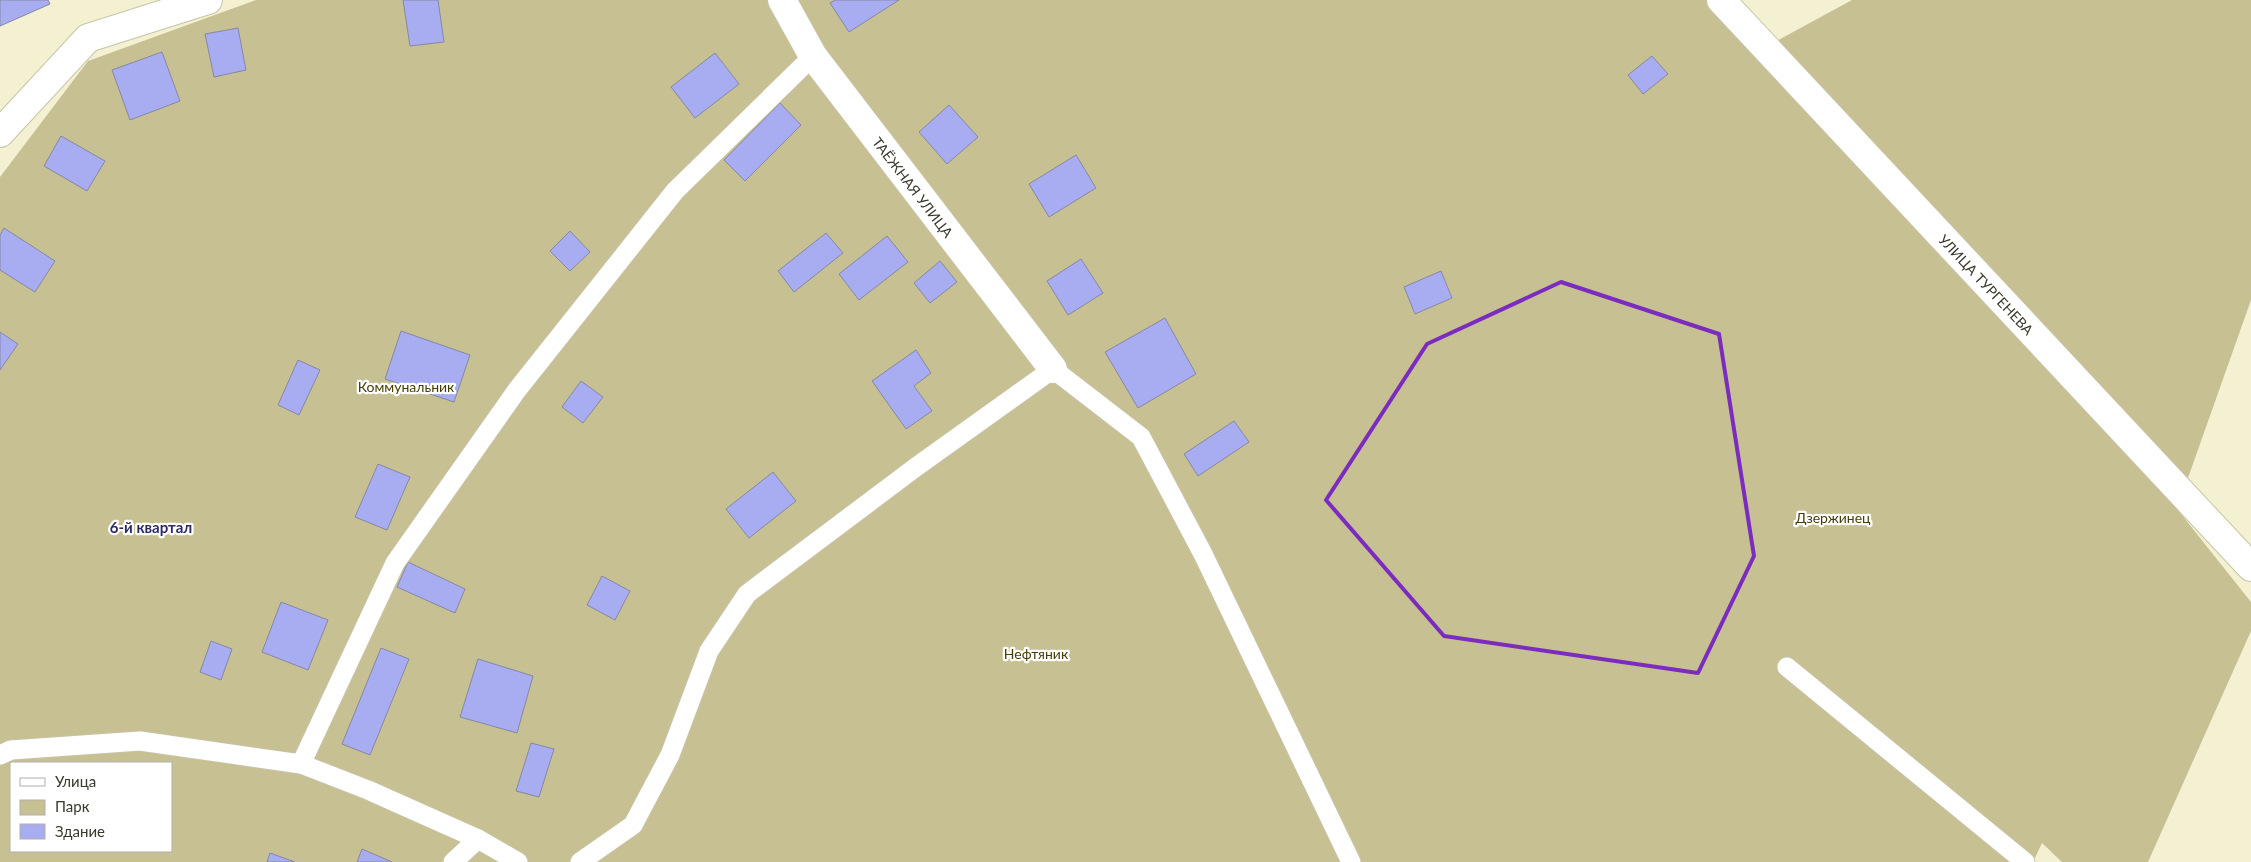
<svg xmlns="http://www.w3.org/2000/svg" width="2251" height="862" viewBox="0 0 2251 862" font-family="Lato,sans-serif">
<style>
.green{fill:#c7c093;fill-rule:evenodd}
.building{fill:#a8acf0;stroke:#8688a3}
.lines{fill:none;stroke-linecap:round;stroke-linejoin:round}
.lane-casing{stroke:#c8c4a7;stroke-width:21}
.street-casing{stroke:#c8c4a7;stroke-width:30}
.lane{stroke:#fff;stroke-width:19}
.street{stroke:#fff;stroke-width:28}
.marked{fill:none;stroke:#7b2cbf;stroke-width:4;stroke-linejoin:round}
.labels{text-anchor:middle;dominant-baseline:central;stroke-width:4.5;stroke-linejoin:round;paint-order:stroke}
.street-label{font-size:14px;fill:#39382c;stroke:#fff}
.park-label{font-size:14px;fill:#463e00;stroke:#fff}
.neighbourhood-label{font-size:15px;font-weight:bold;fill:#2c2a64;stroke:#fff}
</style>
<rect width="100%" height="100%" fill="#f4f0d2"/>
<path class="green" d="M256,0H1738L1764,48L1852,0H2251V300L2177,509L2251,602V631L2148,862H2062L2042,843L2033,862H0V177L88,61ZM11,763H171V851H11Z"/>
<g class="building">
<polygon points="0,0 48,0 50,4 0,26"/>
<polygon points="403,0 438,0 444,42 410,46"/>
<polygon points="835,0 899,0 849,32 830,3"/>
<polygon points="238,28 246,70 214,77 205,34"/>
<polygon points="162,52 180,101 130,120 112,70"/>
<polygon points="715,53 739,84 695,118 671,87"/>
<polygon points="1652,56 1668,74 1643,94 1628,75"/>
<polygon points="780,103 801,125 745,181 724,160"/>
<polygon points="949,105 978,137 947,164 919,132"/>
<polygon points="61,136 105,161 87,191 44,166"/>
<polygon points="1076,155 1096,188 1049,217 1029,184"/>
<polygon points="4,228 55,261 35,292 0,270 0,235"/>
<polygon points="570,231 590,252 570,271 550,251"/>
<polygon points="826,233 843,253 794,292 778,271"/>
<polygon points="887,236 908,262 859,300 839,274"/>
<polygon points="1081,259 1103,293 1068,315 1047,281"/>
<polygon points="940,261 957,282 930,303 914,283"/>
<polygon points="1441,271 1452,298 1415,314 1404,287"/>
<polygon points="1165,318 1196,374 1138,408 1105,352"/>
<polygon points="401,331 470,355 454,402 385,379"/>
<polygon points="0,332 18,344 0,370"/>
<polygon points="916,350 931,373 914,386 932,411 906,429 872,381"/>
<polygon points="298,360 320,370 299,415 278,405"/>
<polygon points="581,381 603,397 583,423 562,407"/>
<polygon points="1234,421 1249,442 1198,476 1184,454"/>
<polygon points="378,464 410,477 387,530 355,517"/>
<polygon points="773,472 796,501 749,538 726,509"/>
<polygon points="408,562 465,589 455,613 397,587"/>
<polygon points="602,576 630,591 615,620 587,605"/>
<polygon points="281,602 328,620 308,670 262,652"/>
<polygon points="211,641 232,649 221,680 200,672"/>
<polygon points="381,648 409,659 370,755 342,744"/>
<polygon points="478,659 533,676 517,733 460,717"/>
<polygon points="531,743 554,749 539,797 516,791"/>
<polygon points="362,849 392,862 357,862"/>
<polygon points="270,853 295,862 267,862"/>
</g>
<g class="lines">
<g class="lane-casing">
<g id="lane">
<polyline points="1787,667 2025,862"/>
<polyline points="0,755 11,750 140,741 301,764 368,790 478,839 518,862"/>
<polyline points="301,764 395,563 517,390 675,191 813,56"/>
<polyline points="453,862 478,839"/>
<polyline points="580,862 633,825 670,755 709,651 747,594 916,467 1053,369 1141,437 1203,554 1351,862"/>
</g>
</g>
<g class="street-casing">
<g id="street">
<path id="s1" d="M782,0L813,56L1053,369"/>
<path id="s2" d="M1721,0L2251,567"/>
<polyline points="0,133 88,38 208,0"/>
</g>
</g>
<use href="#lane" class="lane"/>
<use href="#street" class="street"/>
</g>
<path class="marked" d="M1561,282L1719,334L1754,556L1698,673L1444,636L1326,500L1427,344Z"/>
<g class="labels">
<g class="street-label">
<text stroke="none"><textPath href="#s1" startOffset="229">ТАЁЖНАЯ УЛИЦА</textPath></text>
<text stroke="none"><textPath href="#s2" startOffset="389">УЛИЦА ТУРГЕНЕВА</textPath></text>
</g>
<g class="park-label">
<text x="406" y="386">Коммунальник</text>
<text x="1833" y="517">Дзержинец</text>
<text x="1036" y="653">Нефтяник</text>
</g>
<g class="neighbourhood-label">
<text x="151" y="527">6-й квартал</text>
</g>
</g>
<rect x="10" y="762" width="162" height="90" fill="#ffffff" stroke="#b0afab"/>
<rect x="20" y="778" width="25" height="8" fill="#ffffff" stroke="#b0afab"/>
<text x="55" y="787" font-size="15" fill="#39382c">Улица</text>
<rect x="20" y="800" width="25" height="15" fill="#c7c093" stroke="#b0afab"/>
<text x="55" y="812" font-size="15" fill="#39382c">Парк</text>
<rect x="20" y="824" width="25" height="15" fill="#a8acf0" stroke="#b0afab"/>
<text x="55" y="837" font-size="15" fill="#39382c">Здание</text>
</svg>
